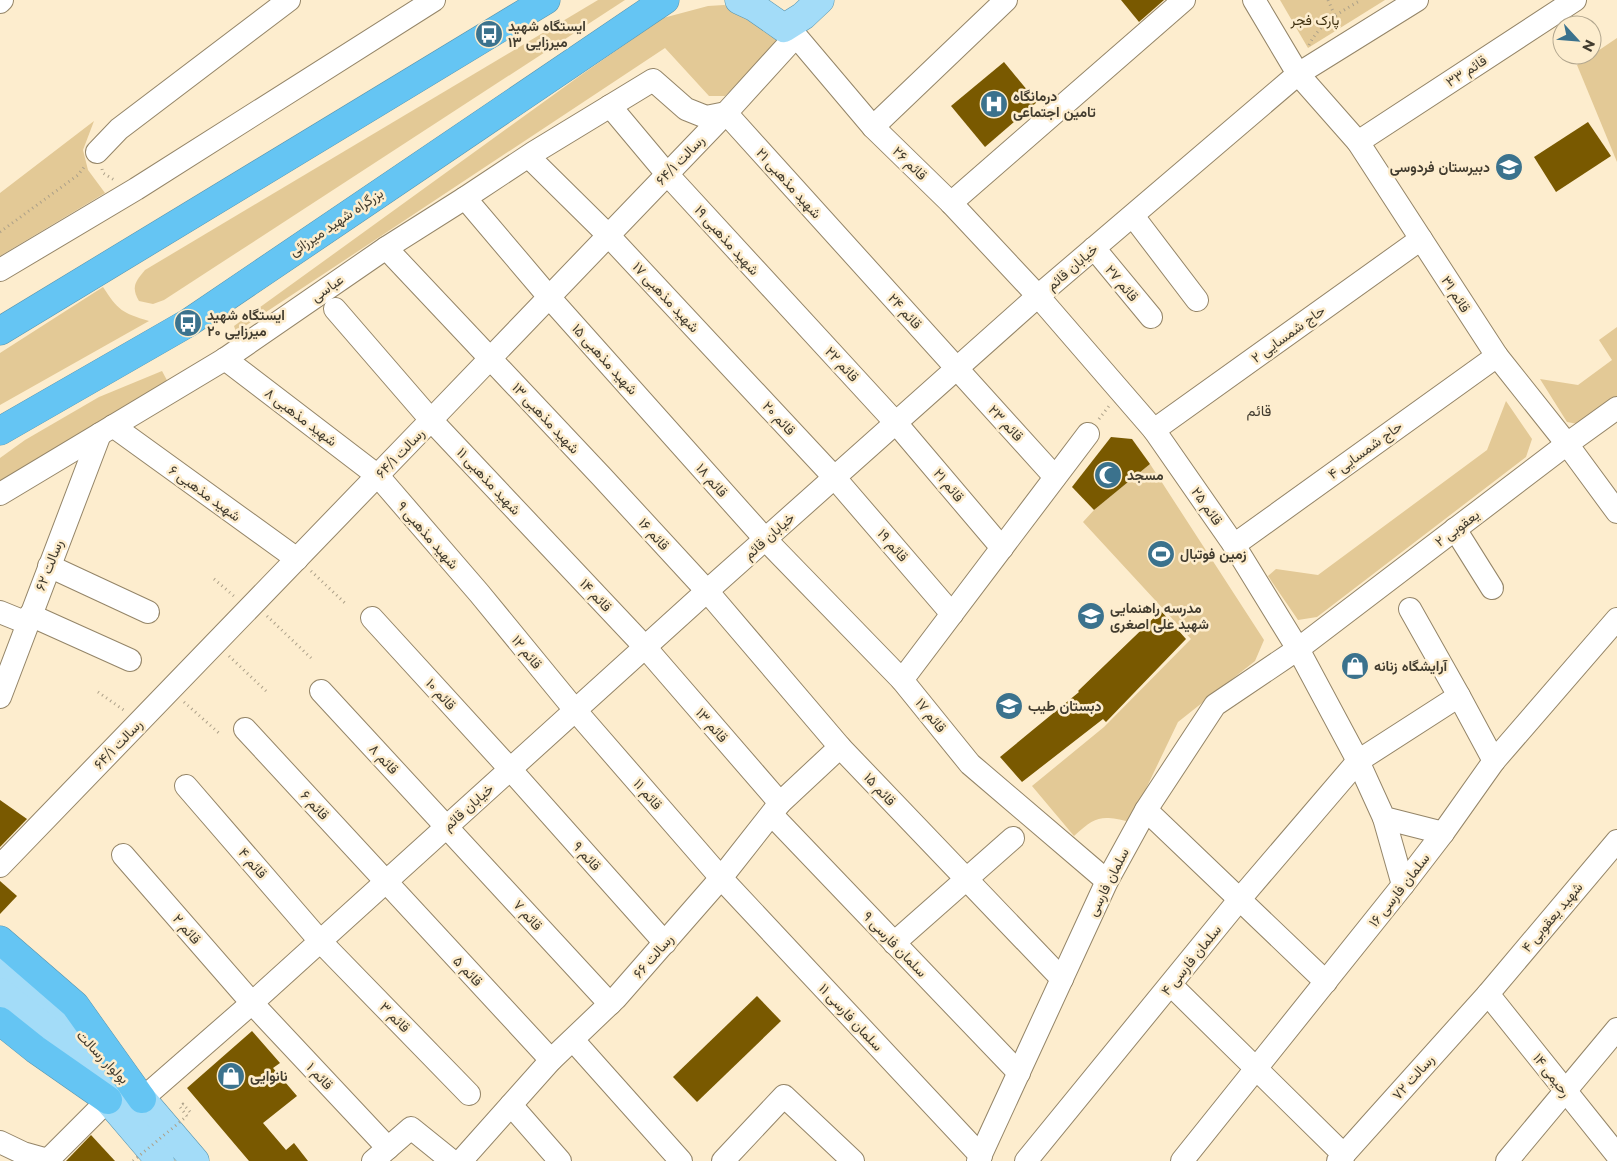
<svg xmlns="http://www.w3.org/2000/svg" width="1617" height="1161" viewBox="0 0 1617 1161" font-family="Montserrat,Vazirmatn,sans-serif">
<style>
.green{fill:#e3c996}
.building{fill:#795900}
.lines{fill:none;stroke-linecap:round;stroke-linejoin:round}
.minor-casing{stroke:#948568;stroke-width:24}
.major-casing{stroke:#5995ae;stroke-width:29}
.highway-casing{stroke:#5995ae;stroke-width:29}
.path{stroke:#aca089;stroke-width:3;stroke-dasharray:1 4;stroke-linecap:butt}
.minor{stroke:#fff;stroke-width:22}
.major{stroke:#a3dcf8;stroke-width:28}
.highway{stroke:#65c5f3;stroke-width:28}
.path-bridge{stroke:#aca089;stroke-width:3;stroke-dasharray:1 4;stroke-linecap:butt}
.labels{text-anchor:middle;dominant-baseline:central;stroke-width:5;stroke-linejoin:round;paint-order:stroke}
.park-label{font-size:14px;fill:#3d2e0d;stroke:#fdedce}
.poi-label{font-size:14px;font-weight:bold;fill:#423c2f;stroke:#fdedce;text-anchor:start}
.street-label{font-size:14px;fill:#423c2f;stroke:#fdedce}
.neighbourhood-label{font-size:15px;fill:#423c2f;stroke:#fdedce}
</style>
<rect width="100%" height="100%" fill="#fdedce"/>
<g class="green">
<path d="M598,0H625L164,300L153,304L139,301C131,287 135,282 145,270Z"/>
<polygon points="1280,0 1385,0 1308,48"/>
<polygon points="724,5 757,14 779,42 725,96 709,96 665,48 236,332 234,326 581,75 663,18 708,6"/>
<polygon points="1617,38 1617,162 1577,65"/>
<polygon points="94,121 83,150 88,170 105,193 0,256 0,193"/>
<path d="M103,287C118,310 122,313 149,321L0,405V353Z"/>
<polygon points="1617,327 1617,401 1583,425 1567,422 1540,379 1578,385 1612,360 1599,340"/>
<polygon points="162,371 169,384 0,483 0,458 25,440 99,397"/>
<polygon points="1506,401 1532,439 1526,457 1317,617 1298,620 1268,576 1276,569 1318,575 1487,450"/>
<path d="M1150,464L1264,640L1255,661L1178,722L1130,822C1101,815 1096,816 1074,836L1032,786L1104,727L1191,639L1083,522L1094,510Z"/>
</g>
<g class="building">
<polygon points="1121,0 1164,0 1139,22"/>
<polygon points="1004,62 1037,102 985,147 951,106"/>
<polygon points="1588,122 1611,156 1556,192 1534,157"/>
<polygon points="1111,437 1132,439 1150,464 1094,510 1072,487"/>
<polygon points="1161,611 1186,639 1106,722 1103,719 1022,782 1000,757 1079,692 1078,691"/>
<polygon points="0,800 27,819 0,847"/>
<polygon points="0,881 17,896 0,914"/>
<polygon points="757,996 781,1021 697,1102 673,1077"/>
<polygon points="252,1031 280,1063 273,1068 297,1096 263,1123 286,1150 294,1143 308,1161 249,1161 187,1088"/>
<polygon points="91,1135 115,1161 66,1161"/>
</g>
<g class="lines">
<g class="minor-casing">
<g id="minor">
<polyline points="1254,0 1298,74 1358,142 1497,356 1567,444 1617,512"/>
<polyline points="0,2 2,0"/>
<polyline points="784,28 796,36 873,127 951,203 1038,296 1154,430 1234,545 1298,649 1358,761 1384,818 1443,833"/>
<polyline points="610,106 667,174 896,423 1002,548"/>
<polyline points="873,127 1006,0"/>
<polyline points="1358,142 1575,0"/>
<polyline points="97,152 119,129 289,0"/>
<polyline points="534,162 608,235 834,477 952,614"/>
<polyline points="465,198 549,297 765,539 902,680 970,764 1107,881"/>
<polyline points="951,203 1184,0"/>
<polyline points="1133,216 1197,300"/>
<polyline points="386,248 602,477 707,591 840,747 1062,979"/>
<polyline points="1094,248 1151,317"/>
<polyline points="0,270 136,189 434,0"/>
<polyline points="335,309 431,420 645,647 780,803"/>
<polyline points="225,359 378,476 479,593 575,710 721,878 981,1156"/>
<polyline points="113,426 297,559"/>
<polyline points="1154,430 1421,239"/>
<polyline points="0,494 225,359 386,248 465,198 533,153 653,80 686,109 706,117 726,113 1055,477"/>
<polyline points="1455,529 1492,588"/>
<polyline points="1234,545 1497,356"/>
<polyline points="49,566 148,612"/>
<polyline points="1410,609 1459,696 1494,761"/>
<polyline points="0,612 27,623"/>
<polyline points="30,615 130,660"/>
<polyline points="372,618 510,769 665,943"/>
<polyline points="902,680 1088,434"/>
<polyline points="321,691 610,1004"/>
<polyline points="0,697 100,434"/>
<polyline points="245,729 551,1060"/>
<polyline points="186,786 320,941 469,1094"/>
<polyline points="1146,810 1326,982"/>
<polyline points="772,815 1019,1073"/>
<polyline points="1384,818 1403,885"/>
<polyline points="123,855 252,1003 388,1148"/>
<polyline points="0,866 431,420 726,113 796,36"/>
<polyline points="894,943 1013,838"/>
<polyline points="1171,985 1344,1155"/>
<polyline points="1488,994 1617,1155"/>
<polyline points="573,1040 681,1161"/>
<polyline points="142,1099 252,1003 707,591 1038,296 1298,74 1417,0"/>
<polyline points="511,1105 560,1161"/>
<polyline points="0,1142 23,1153 48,1160 108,1100"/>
<polyline points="373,1161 411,1128 452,1161"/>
<polyline points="461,1161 551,1060 616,998 721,878 780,803 840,747"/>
<polyline points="723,1161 784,1096 853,1161"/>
<polyline points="978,1161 1107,881 1146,810 1215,705 1298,649 1567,444 1617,408"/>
<polyline points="1026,1161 1239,900 1358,761 1459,696"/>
<polyline points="1182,1161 1403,885 1443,833 1494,761 1617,619"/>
<polyline points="1338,1161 1488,994 1617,841"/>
<polyline points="1507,1161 1617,1029"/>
</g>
</g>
<g class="major-casing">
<g id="major">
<polyline points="739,0 754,7 784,28 803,16 820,0"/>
<polyline points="0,964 62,1016 142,1099 195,1161"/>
<polyline points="0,992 49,1031 160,1161"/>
</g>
</g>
<g class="highway-casing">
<g id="highway">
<polyline points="0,331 546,0"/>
<polyline points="0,431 188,323 665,0"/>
<polyline points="0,940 75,1005 142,1099"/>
<polyline points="0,1021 35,1049 108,1100"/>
</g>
</g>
<g class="path">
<polyline points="1328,0 1335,16"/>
<path d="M1309,45C1319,24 1342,11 1361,0"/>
<polyline points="102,169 103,173 116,181"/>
<polyline points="0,232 78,175 85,166"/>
<polyline points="1099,419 1109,406"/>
<polyline points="311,571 347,605"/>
<polyline points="214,579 235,597"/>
<polyline points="267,616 311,658"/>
<polyline points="229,656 266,691"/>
<polyline points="98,692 125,711"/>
<polyline points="184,702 220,734"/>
<polyline points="187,1116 180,1107 183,1104 191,1113"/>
</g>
<use href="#minor" class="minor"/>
<use href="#major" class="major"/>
<use href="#highway" class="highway"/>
<polyline class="path-bridge" points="133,1161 187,1116"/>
</g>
<defs>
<g id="bus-disc" transform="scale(1.4375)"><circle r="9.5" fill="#3b728d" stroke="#fdedce"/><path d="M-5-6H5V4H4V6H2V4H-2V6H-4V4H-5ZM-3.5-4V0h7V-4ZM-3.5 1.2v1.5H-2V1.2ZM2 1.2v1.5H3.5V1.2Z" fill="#fff"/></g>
<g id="hospital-disc" transform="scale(1.4375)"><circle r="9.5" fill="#3b728d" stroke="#fdedce"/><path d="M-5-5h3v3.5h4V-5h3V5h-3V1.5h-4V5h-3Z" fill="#fff"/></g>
<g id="school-disc" transform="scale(1.4375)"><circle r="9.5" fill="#3b728d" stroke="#fdedce"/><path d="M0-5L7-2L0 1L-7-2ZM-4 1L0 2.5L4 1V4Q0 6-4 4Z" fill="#fff"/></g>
<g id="mosque-disc" transform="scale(1.4375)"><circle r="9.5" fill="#3b728d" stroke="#fdedce"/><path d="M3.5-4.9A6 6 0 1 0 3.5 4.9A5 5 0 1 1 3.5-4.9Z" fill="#fff"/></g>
<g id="stadium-disc" transform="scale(1.4375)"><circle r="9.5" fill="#3b728d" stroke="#fdedce"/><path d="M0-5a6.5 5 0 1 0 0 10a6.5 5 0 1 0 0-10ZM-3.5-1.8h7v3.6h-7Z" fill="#fff"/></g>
<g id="shop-disc" transform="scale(1.4375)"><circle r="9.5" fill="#3b728d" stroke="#fdedce"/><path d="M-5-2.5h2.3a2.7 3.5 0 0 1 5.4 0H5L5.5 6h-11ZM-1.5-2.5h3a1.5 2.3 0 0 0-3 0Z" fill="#fff"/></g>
</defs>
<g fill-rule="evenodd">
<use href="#bus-disc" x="489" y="34"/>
<use href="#hospital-disc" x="994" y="104"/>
<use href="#school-disc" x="1509" y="167"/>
<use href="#bus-disc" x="188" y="323"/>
<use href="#mosque-disc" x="1108" y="475"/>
<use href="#stadium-disc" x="1161" y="554"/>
<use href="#school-disc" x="1091" y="616"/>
<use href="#shop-disc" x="1355" y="666"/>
<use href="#school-disc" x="1009" y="706"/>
<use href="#shop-disc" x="231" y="1076"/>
</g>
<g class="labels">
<g class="park-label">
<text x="1315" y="20">پارک فجر</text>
</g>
<g class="poi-label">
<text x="508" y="26">ایستگاه شهید<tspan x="508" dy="16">میرزایی ۱۳</tspan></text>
<text x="1013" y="96">درمانگاه<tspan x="1013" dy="16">تامین اجتماعی</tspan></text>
<text x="1490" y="167" text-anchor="end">دبیرستان فردوسی</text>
<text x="207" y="315">ایستگاه شهید<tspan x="207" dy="16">میرزایی ۲۰</tspan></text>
<text x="1127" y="475">مسجد</text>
<text x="1180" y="554">زمین فوتبال</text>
<text x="1110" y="608">مدرسه راهنمایی<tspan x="1110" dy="16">شهید علی اصغری</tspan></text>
<text x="1374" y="666">آرایشگاه زنانه</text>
<text x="1028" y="706">دبستان طیب</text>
<text x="250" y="1076">نانوایی</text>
</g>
<g class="street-label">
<text transform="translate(1466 71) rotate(-33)">قائم ۳۳</text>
<text transform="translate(680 160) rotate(-46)">رسالت ۶۴/۱</text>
<text transform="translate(910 163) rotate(44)">قائم ۲۶</text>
<text transform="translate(789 183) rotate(48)">شهید مذهبی ۲۱</text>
<text transform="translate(336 222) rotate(-34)">بزرگراه شهید میرزائی</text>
<text transform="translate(727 240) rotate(48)">شهید مذهبی ۱۹</text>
<text transform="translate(1072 267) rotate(-41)">خیابان قائم</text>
<text transform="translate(1122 283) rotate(50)">قائم ۲۷</text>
<text transform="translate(327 288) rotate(-35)">عباسی</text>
<text transform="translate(1456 294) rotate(57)">قائم ۳۱</text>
<text transform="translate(666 297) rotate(47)">شهید مذهبی ۱۷</text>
<text transform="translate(905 311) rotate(48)">قائم ۲۴</text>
<text transform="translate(1288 334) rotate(-36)">حاج شمسایی ۲</text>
<text transform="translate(605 359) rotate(48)">شهید مذهبی ۱۵</text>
<text transform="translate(842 364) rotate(47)">قائم ۲۲</text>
<text transform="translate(301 417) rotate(37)">شهید مذهبی ۸</text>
<text transform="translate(546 418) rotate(47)">شهید مذهبی ۱۳</text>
<text transform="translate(779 418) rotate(47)">قائم ۲۰</text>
<text transform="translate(1006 423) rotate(47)">قائم ۲۳</text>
<text transform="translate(1365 450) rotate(-36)">حاج شمسایی ۴</text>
<text transform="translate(400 453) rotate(-46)">رسالت ۶۴/۱</text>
<text transform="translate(712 480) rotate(49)">قائم ۱۸</text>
<text transform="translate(489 481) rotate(47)">شهید مذهبی ۱۱</text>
<text transform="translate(949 485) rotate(50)">قائم ۲۱</text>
<text transform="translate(205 493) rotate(36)">شهید مذهبی ۶</text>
<text transform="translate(1207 506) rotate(55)">قائم ۲۵</text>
<text transform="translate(1457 528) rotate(-37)">یعقوبی ۲</text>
<text transform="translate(654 534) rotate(48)">قائم ۱۶</text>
<text transform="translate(428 535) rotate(49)">شهید مذهبی ۹</text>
<text transform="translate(769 536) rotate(-42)">خیابان قائم</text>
<text transform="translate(893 545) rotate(49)">قائم ۱۹</text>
<text transform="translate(49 565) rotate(-69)">رسالت ۶۲</text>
<text transform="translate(596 595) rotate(47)">قائم ۱۴</text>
<text transform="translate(527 652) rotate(51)">قائم ۱۲</text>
<text transform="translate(441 694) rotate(48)">قائم ۱۰</text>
<text transform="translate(931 715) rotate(51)">قائم ۱۷</text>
<text transform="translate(712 725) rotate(49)">قائم ۱۳</text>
<text transform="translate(118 744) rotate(-46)">رسالت ۶۴/۱</text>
<text transform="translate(384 759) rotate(47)">قائم ۸</text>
<text transform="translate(880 789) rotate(47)">قائم ۱۵</text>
<text transform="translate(648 794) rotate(49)">قائم ۱۱</text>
<text transform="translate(315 805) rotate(47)">قائم ۶</text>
<text transform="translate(468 807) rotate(-42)">خیابان قائم</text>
<text transform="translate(587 856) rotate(48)">قائم ۹</text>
<text transform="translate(253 863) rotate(49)">قائم ۴</text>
<text transform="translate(1108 882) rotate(-63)">سلمان فارسی</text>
<text transform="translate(1399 890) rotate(-52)">سلمان فارسی ۱۶</text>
<text transform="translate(528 915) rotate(48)">قائم ۷</text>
<text transform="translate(1552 917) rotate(-50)">شهید یعقوبی ۴</text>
<text transform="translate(187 929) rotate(49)">قائم ۲</text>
<text transform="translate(895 944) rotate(46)">سلمان فارسی ۹</text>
<text transform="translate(653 956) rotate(-49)">رسالت ۶۶</text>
<text transform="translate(1191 960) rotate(-51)">سلمان فارسی ۴</text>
<text transform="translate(468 971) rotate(47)">قائم ۵</text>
<text transform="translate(395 1017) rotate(45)">قائم ۳</text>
<text transform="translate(851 1017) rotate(47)">سلمان فارسی ۱۱</text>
<text transform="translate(103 1057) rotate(46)">بولوار رسالت</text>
<text transform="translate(1552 1075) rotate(52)">رحیمی ۱۴</text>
<text transform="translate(320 1076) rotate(47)">قائم ۱</text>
<text transform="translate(1413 1077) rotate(-48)">رسالت ۷۲</text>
</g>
<g class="neighbourhood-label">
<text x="1259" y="410">قائم</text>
</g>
</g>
<g transform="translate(1577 40) rotate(116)"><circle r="24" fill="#fdedce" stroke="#b2a68e"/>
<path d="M0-4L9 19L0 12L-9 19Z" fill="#3b728d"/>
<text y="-8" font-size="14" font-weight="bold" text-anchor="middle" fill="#423c2f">N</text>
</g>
</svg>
